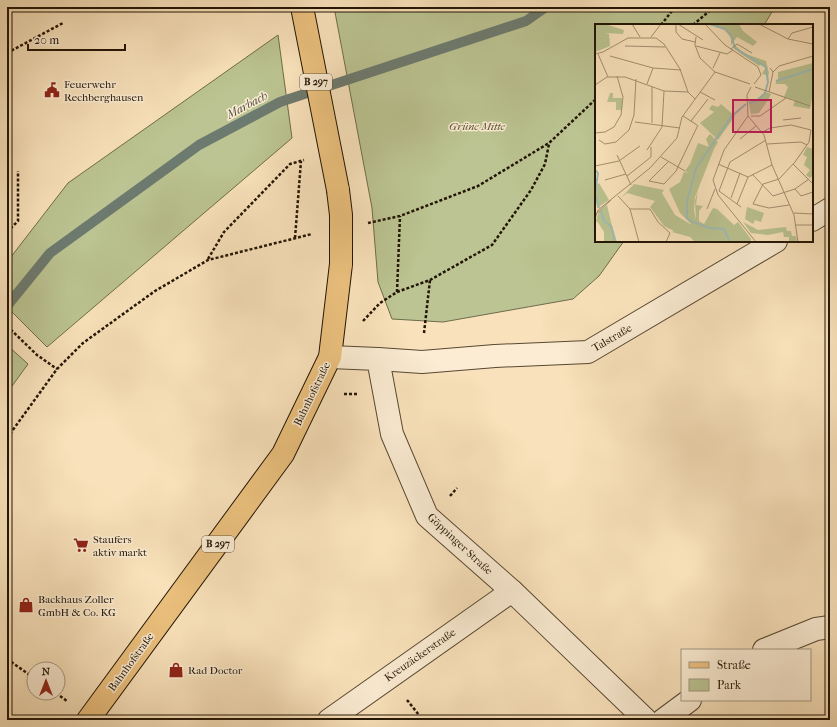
<svg xmlns="http://www.w3.org/2000/svg" width="837" height="727" viewBox="0 0 837 727" font-family="'IM FELL French Canon',serif">
<style>
.green{fill:#bbc492;stroke:#6e6c4c}
.lines{fill:none;stroke-linecap:round;stroke-linejoin:round}
.stream{stroke:#6d7a6f;stroke-width:10}
.minor-casing{stroke:#584832;stroke-width:24}
.primary-casing{stroke:#221505;stroke-width:24}
.path{stroke:#221505;stroke-width:2.5;stroke-dasharray:3 2;stroke-linecap:butt}
.minor{stroke:#fbecd3;stroke-width:22}
.primary{stroke:#ecc17e;stroke-width:22}
.primary-bridge-casing{stroke:#221505;stroke-width:24;stroke-linecap:butt}
.primary-bridge{stroke:#ecc17e;stroke-width:22}
.labels{text-anchor:middle;dominant-baseline:central;stroke-width:3;stroke-linejoin:round;paint-order:stroke}
.shield{fill:#fbecd3;stroke:#635643;stroke-width:1}
.shield-label{font-size:10px;font-weight:bold;fill:#221505}
.poi-label{font-size:11px;fill:#221505;stroke:#fbecd3;text-anchor:start}
.park-label{font-size:11px;font-style:italic;fill:#585236;stroke:#fbecd3}
.street-label{font-size:11px;fill:#221505;stroke:#fbecd3}
.water-label{font-size:12px;font-style:italic;fill:#4e5043;stroke:#fbecd3}
.inset-river{fill:none;stroke:#9fbdb6;stroke-width:2}
.inset-road{fill:none;stroke:#a39072;stroke-width:1}
.view{fill:#c2185b;fill-opacity:0.15;stroke:#c2185b;stroke-width:2}
.inset-edge{fill:none;stroke:#221505;stroke-width:2}
</style>
<rect width="100%" height="100%" fill="#f9e2bb"/>
<filter id="stains"><feTurbulence type="fractalNoise" baseFrequency=".005" numOctaves="4"/><feColorMatrix values="0 0 0 0 .2 0 0 0 0 .09 0 0 0 0 .02 0 0 0 .5 -.17"/></filter>
<radialGradient id="worn" r=".72"><stop offset=".6" stop-color="#630" stop-opacity="0"/><stop offset="1" stop-color="#630" stop-opacity=".3"/></radialGradient>
<g class="green">
<polygon points="334,7 775,7 764,25 596,25 596,241 624,241 599,276 573,299 443,322 392,319 378,282 372,208"/>
<polygon points="278,35 292,138 47,347 7,307 7,262 68,183"/>
<polygon points="7,345 28,364 7,393"/>
</g>
<g class="lines">
<polyline class="stream" points="7,306 50,253 199,145 280,102 526,21 546,7"/>
<g class="minor-casing">
<g id="minor">
<polyline points="812,220 830,209"/>
<polyline points="330,357 378,359 392,434 427,516 512,591 646,720"/>
<polyline points="378,359 422,362 495,356 588,352 776,241"/>
<polyline points="764,650 816,629 830,627"/>
<polyline points="329,720 512,591"/>
<polyline points="663,720 690,700"/>
</g>
</g>
<g class="primary-casing">
<g id="primary">
<polyline points="302,7 338,190"/>
<polyline points="88,720 283,454 330,357 341,264"/>
</g>
</g>
<g class="path">
<polyline points="661,25 675,7"/>
<polyline points="693,25 714,7"/>
<polyline points="7,53 63,23"/>
<polyline points="368,223 400,216 478,186 549,143 596,99"/>
<polyline points="7,232 18,221 18,171"/>
<polyline points="295,238 301,161"/>
<polyline points="208,259 224,232 290,164 304,160"/>
<polyline points="397,292 400,216"/>
<polyline points="363,321 380,303 397,292 430,280 492,245 531,190 545,164 549,144"/>
<polyline points="7,326 37,355 57,369"/>
<polyline points="424,333 430,280"/>
<polyline points="344,394 357,394"/>
<polyline points="7,438 57,369 83,343 155,291 208,260 312,234"/>
<polyline points="450,496 457,488"/>
<polyline points="7,659 34,678"/>
<polyline points="56,693 67,701"/>
<polyline points="407,700 423,720"/>
</g>
<use href="#minor" class="minor"/>
<use href="#primary" class="primary"/>
<g class="primary-bridge-casing">
<polyline id="primary-bridge" points="338,190 341,215 341,264"/>
</g>
<use href="#primary-bridge" class="primary-bridge"/>
</g>
<defs>
<g id="civic-bare" transform="scale(1.2)"><path d="M-.6-6.5H3V-4.5H.6V-3L4-1V1h2V6H-6V1h2V-1L-.6-3ZM-1.2 2.5V6h2.4V2.5Z" fill="#8f2418" stroke="#fbecd3" stroke-width="2.5" paint-order="stroke"/></g>
<g id="supermarket-bare" transform="scale(1.2)"><path d="M-6-5.5h2.5l.6 2H6L4.5 2H-2.5L-4.4-4H-6ZM-1.5 3.2a1.3 1.3 0 1 0 .1 0ZM3 3.2a1.3 1.3 0 1 0 .1 0Z" fill="#8f2418" stroke="#fbecd3" stroke-width="2.5" paint-order="stroke"/></g>
<g id="shop-bare" transform="scale(1.2)"><path d="M-5-2.5h2.3a2.7 3.5 0 0 1 5.4 0H5L5.5 6h-11ZM-1.5-2.5h3a1.5 2.3 0 0 0-3 0Z" fill="#8f2418" stroke="#fbecd3" stroke-width="2.5" paint-order="stroke"/></g>
</defs>
<g fill-rule="evenodd">
<use href="#civic-bare" x="52" y="90"/>
<use href="#supermarket-bare" x="81" y="545"/>
<use href="#shop-bare" x="26" y="605"/>
<use href="#shop-bare" x="176" y="670"/>
</g>
<g class="labels">
<g class="shield">
<rect x="300" y="74" width="32" height="16" rx="3"/>
<rect x="202" y="536" width="32" height="16" rx="3"/>
</g>
<g class="shield-label">
<text x="316" y="82">B 297</text>
<text x="218" y="544">B 297</text>
</g>
<g class="poi-label">
<text x="64" y="84">Feuerwehr<tspan x="64" dy="13">Rechberghausen</tspan></text>
<text x="93" y="539">Staufers<tspan x="93" dy="13">aktiv markt</tspan></text>
<text x="38" y="599">Backhaus Zoller<tspan x="38" dy="13">GmbH &amp; Co. KG</tspan></text>
<text x="188" y="670">Rad Doctor</text>
</g>
<g class="park-label">
<text x="477" y="126">Grüne Mitte</text>
</g>
<g class="street-label">
<text transform="translate(612 338) rotate(-30)">Talstraße</text>
<text transform="translate(312 394) rotate(-64)">Bahnhofstraße</text>
<text transform="translate(460 544) rotate(43)">Göppinger Straße</text>
<text transform="translate(420 655) rotate(-35)">Kreuzäckerstraße</text>
<text transform="translate(131 662) rotate(-54)">Bahnhofstraße</text>
</g>
<g class="water-label">
<text transform="translate(247 105) rotate(-28)">Marbach</text>
</g>
</g>
<g transform="translate(595 24)">
<rect width="218" height="218" fill="#f9e2bb"/>
<path d="M0,0H10L29,6L28,10L10,9L14,10L15,22L0,28ZM112,0H144L148,7L162,18L158,22L142,13L136,21V14L130,6ZM140,21L148,29L171,37L174,49L172,56L171,51L167,50L170,44L166,40L164,42L145,29L138,23ZM218,39V70L215,85L198,82L200,76L189,73L193,63L190,60H180L183,56V48ZM170,68L176,70L173,76L164,89L156,90L153,76L162,75ZM15,69H18V74H27V86H21V78H12ZM126,80L140,92L123,116L105,99L119,88L114,85L117,81L123,83ZM115,110L123,118L119,125L100,173L99,186L101,196L100,177L103,165L101,181L108,182L104,187V197L109,200L118,184L122,185L139,201L143,198L156,215V218H100L95,213L77,208L79,207L69,202L55,183L60,177L32,169L26,174L39,160L69,166L67,169L80,191L97,201L85,189L74,165L85,158L89,148L94,149L90,147L95,140L103,119L114,123L111,115ZM212,123L218,125V151L215,154L211,151L215,146L209,141L212,133L208,131ZM4,159L14,176L2,184L0,163ZM12,181L16,198L22,218H9V208L2,197L0,200L4,187ZM152,183L169,189L166,198L160,196L158,200L150,195ZM148,198L163,206L191,203L192,207H196L197,212H201L202,218H194V213H189L188,208L173,211L156,209Z" fill="#bbc492"/>
<path class="inset-river" d="M115,0L130,5L136,11L140,24L171,43L173,58L170,69L162,77L154,79M181,57L218,45M0,146L3,149L0,170L4,184M6,187L9,197L16,202L20,218M135,218L129,205L114,204L96,197L92,194V177L101,144L137,92L151,80"/>
<path class="inset-road" d="M37,0L45,13M81,0V8L87,15L100,18M83,0L108,16M110,0L130,21L163,43L166,51L159,60M164,0L193,15L218,20M56,13L66,0M101,13L100,21L105,34L120,48L155,60M193,15L197,9L218,3M30,22L70,23M101,22L132,30L138,26M136,25L142,20L157,29M0,30L8,28L33,14H61L69,20L85,45L93,68L100,75M3,30L13,53M15,32L58,44L86,46M118,44L125,29M178,48L184,42L218,32M52,60L58,44M0,61L12,53H30L69,67L93,68M156,63L152,71L153,92L129,126L118,156L123,171L161,218M160,63L215,82M105,68L120,76M174,68L178,48L175,44M88,92L102,101M153,92L169,111L177,141L199,191L203,218M156,92H165L191,74M188,96L206,94M96,97L113,75M40,98L85,104M57,99V63M168,108L175,104L196,101L216,106L214,118L200,138L184,155L168,160L158,180L174,184L194,181M0,109L10,108L19,103L26,91L28,73L22,52M145,115L161,102M4,116L10,120L21,118L34,106L39,91L41,55M172,120L206,118L212,121M52,126L67,103L69,67M22,131L36,161M66,133L90,147M123,140L153,153M198,140L218,160M0,142L24,137L45,122M157,150L178,172L200,165L214,155M32,152L56,133V123M10,156L31,150M54,157L69,160L81,147L103,101M54,157L73,138M200,165L206,172L218,168M124,167L135,138L171,116M124,167L146,183M23,172L35,185L44,218M136,174L145,149M142,180L153,153L177,141M35,185H55L63,198L75,209L71,218M112,185L120,165M199,189L218,190M0,191L16,176M0,195L3,186L55,144L82,114L87,93L120,48M201,201H218"/>
<path class="view" d="M138,76H176V108H138Z"/>
<rect width="218" height="218" class="inset-edge"/>
</g>
<rect width="837" height="727" fill="none" stroke="#f9e2bb" stroke-width="24"/>
<rect x="8" y="8" width="821" height="711" fill="none" stroke="#221505" stroke-width="2"/>
<rect x="12" y="12" width="813" height="703" fill="none" stroke="#221505"/>
<rect x="681" y="649" width="130" height="52" fill="#fbecd3" stroke="#a49681"/>
<rect x="689" y="662" width="20" height="6" fill="#ecc17e" stroke="#a49681"/>
<text x="717" y="669" font-size="12" fill="#221505">Straße</text>
<rect x="689" y="679" width="20" height="12" fill="#bbc492" stroke="#a49681"/>
<text x="717" y="689" font-size="12" fill="#221505">Park</text>
<g transform="translate(46 681)"><circle r="19" fill="#fbecd3" stroke="#a49681"/>
<path d="M0-3L7 15L0 10L-7 15Z" fill="#8f2418"/>
<text y="-6" font-size="11" font-weight="bold" text-anchor="middle" fill="#221505">N</text>
</g>
<path d="M28 44v6h97v-6" fill="none" stroke="#221505" stroke-width="2"/>
<text x="34" y="44" font-size="12" fill="#221505" stroke="#fbecd3" stroke-width="3" paint-order="stroke">20 m</text>
<rect width="100%" height="100%" filter="url(#stains)"/>
<rect width="100%" height="100%" fill="url(#worn)"/>
</svg>
